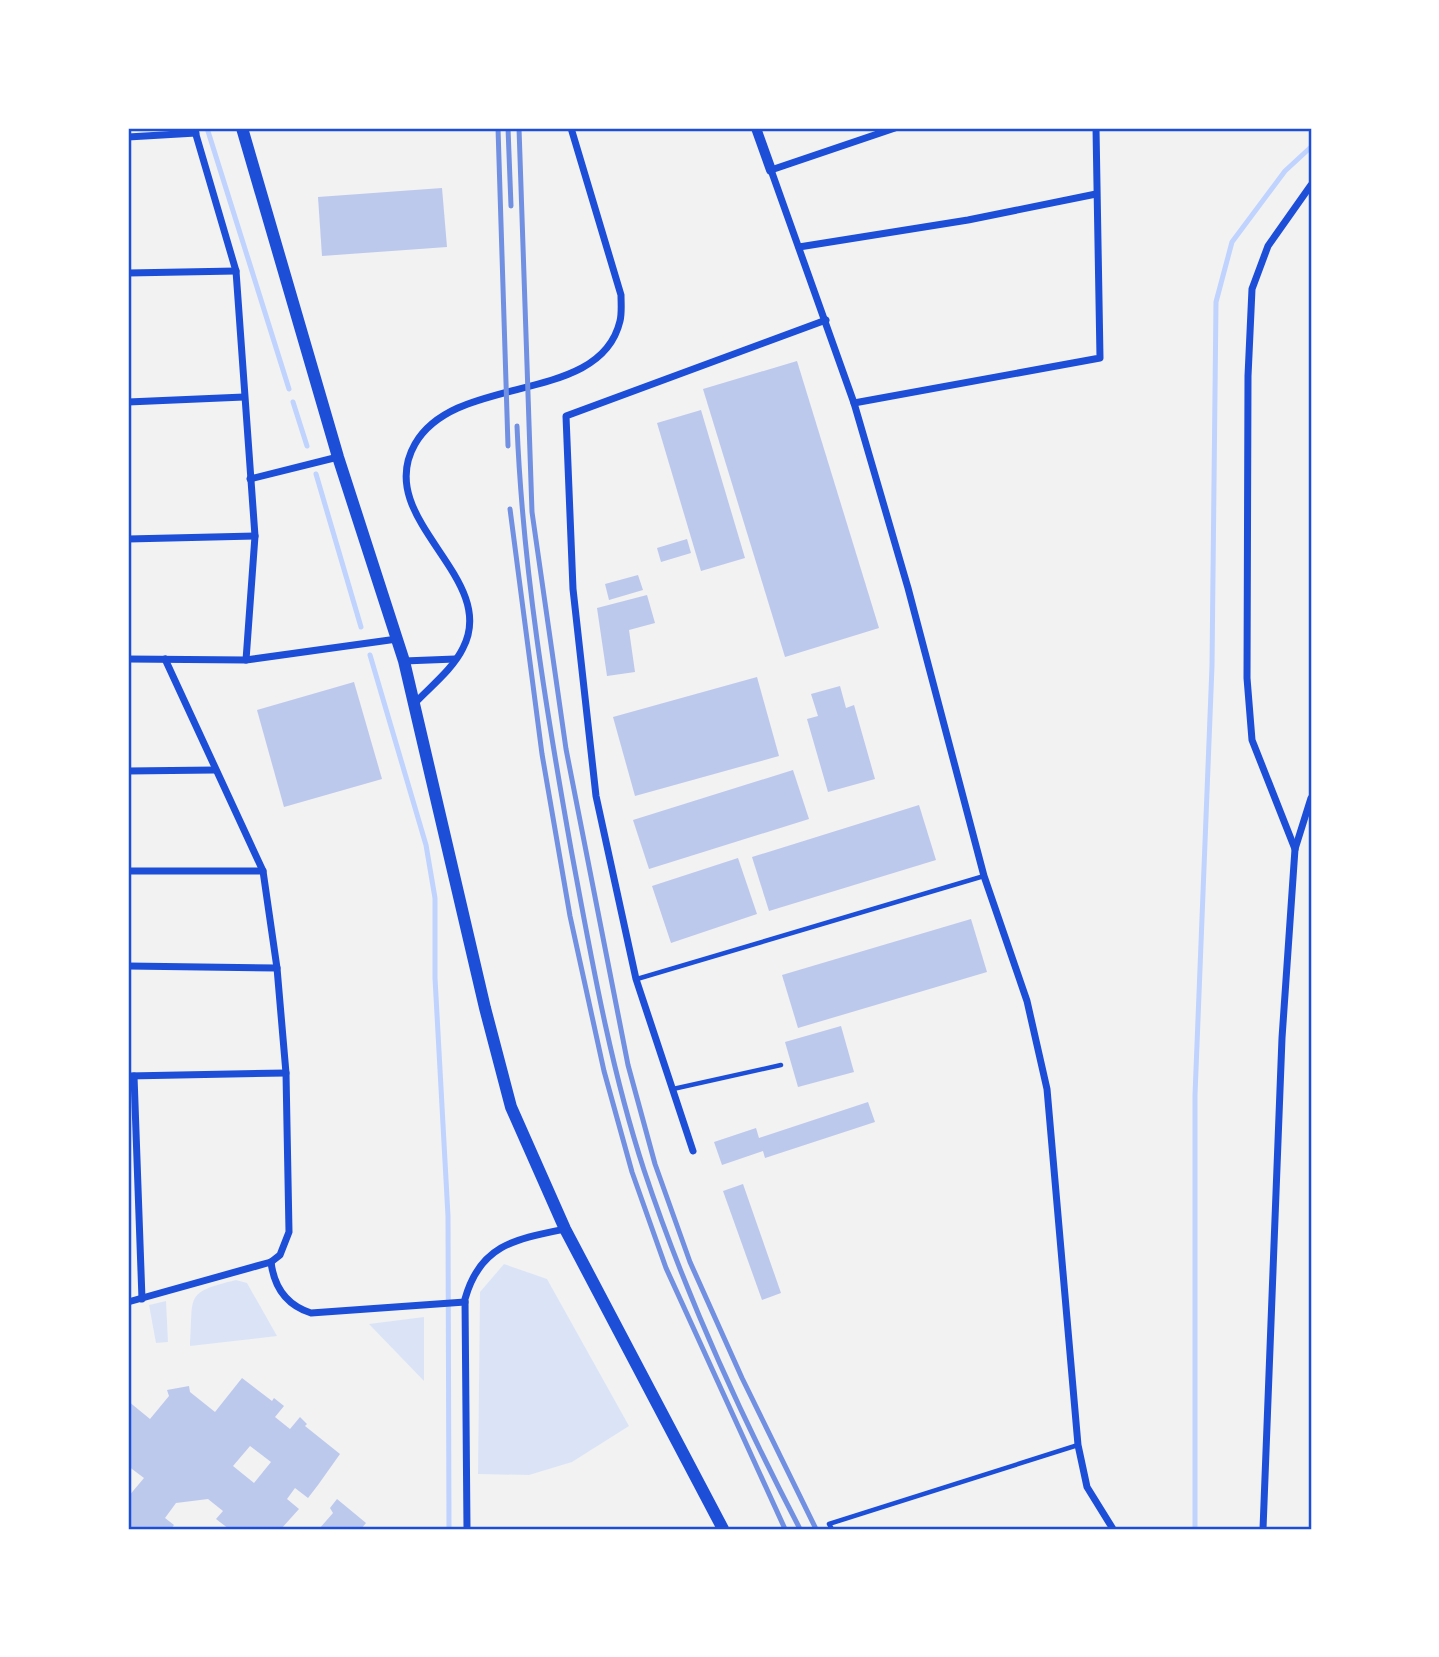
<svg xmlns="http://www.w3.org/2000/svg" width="1439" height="1657" viewBox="0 0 1439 1657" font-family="Jost,sans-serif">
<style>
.green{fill:#dbe4f7}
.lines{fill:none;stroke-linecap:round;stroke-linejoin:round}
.stream{stroke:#bfd3fe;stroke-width:5}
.building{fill:#bdc9ec;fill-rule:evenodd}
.service{stroke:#1d4ed8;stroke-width:4.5}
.minor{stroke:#1d4ed8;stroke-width:7}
.tertiary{stroke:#1d4ed8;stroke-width:10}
.secondary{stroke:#1d4ed8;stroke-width:12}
.rail{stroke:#7290e2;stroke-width:5}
.neatline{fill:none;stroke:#1d4ed8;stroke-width:2.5}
</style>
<rect width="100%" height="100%" fill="#f2f2f2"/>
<g class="green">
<polygon points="504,1264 547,1279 629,1426 572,1462 529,1475 478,1474 480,1292"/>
<path d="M236,1280L247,1283L277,1336L190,1346C194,1295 183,1293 236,1280Z"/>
<polygon points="166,1301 168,1342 156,1343 149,1305"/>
<polygon points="424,1317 424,1381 369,1324"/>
</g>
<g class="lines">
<g class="stream">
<polyline points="207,128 289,389"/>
<polyline points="293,402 307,446"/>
<polyline points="316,474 361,627"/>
<polyline points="370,655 426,845 435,898 435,978 448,1216 449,1529"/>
<polyline points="1195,1529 1195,1095 1212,666 1216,302 1232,242 1285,171 1311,147"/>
</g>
</g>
<g class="building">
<polygon points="442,188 447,247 322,256 318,197"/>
<polygon points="797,361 879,628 785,657 703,389"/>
<polygon points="701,410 745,558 701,571 657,423"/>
<polygon points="687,539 691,553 661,562 657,548"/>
<polygon points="638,575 643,590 609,600 605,584"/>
<polygon points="647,595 655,623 629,630 635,672 607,676 597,608"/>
<polygon points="757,677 779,756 635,796 613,717"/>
<polygon points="354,682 382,779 284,807 257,710"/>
<polygon points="840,686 846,708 854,705 875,779 828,792 807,719 818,716 811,694"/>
<polygon points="793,770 809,819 649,869 633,820"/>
<polygon points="919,805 936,860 769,911 752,857"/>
<polygon points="738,858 757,914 671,943 652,886"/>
<polygon points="971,919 987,972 798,1028 782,975"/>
<polygon points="841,1026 854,1072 798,1087 785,1042"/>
<polygon points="868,1102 875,1122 765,1158 763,1151 722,1165 714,1142 756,1128 759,1138"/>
<polygon points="743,1184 781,1293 762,1300 723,1191"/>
<path d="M242,1378L272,1401L274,1398L284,1406L275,1417L290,1429L300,1417L307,1424L305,1426L340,1454L318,1485L308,1498L295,1488L287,1499L299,1509L281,1529H229L216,1519L223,1511L208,1499L176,1503L165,1518L174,1525L171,1529H128V1497L144,1478L128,1466V1401L150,1419L169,1396L167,1390L189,1386L190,1392L215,1412ZM250,1446L271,1462L254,1483L233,1466Z"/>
<polygon points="337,1499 366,1523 361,1529 319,1529 333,1513 330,1508"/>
</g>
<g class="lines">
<g class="service">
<polyline points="637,979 984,876"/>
<polyline points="673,1089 781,1065"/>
<polyline points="832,1529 829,1524 1078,1445"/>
</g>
<g class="minor">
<polyline points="194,128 236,271 255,536 246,660"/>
<polyline points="895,128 771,170 854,403 908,588 984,876 1027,1001 1047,1089 1078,1445 1087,1487 1113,1529"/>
<polyline points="128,137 196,133"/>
<polyline points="799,247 968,220 1096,194"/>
<polyline points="128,273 236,271"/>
<polyline points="128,402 244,397"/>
<polyline points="854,403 1100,358 1096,128"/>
<polyline points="250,479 338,457"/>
<polyline points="128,539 255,536"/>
<polyline points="128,659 246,660 397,639"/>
<polyline points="404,661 455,659"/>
<path d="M414,704C430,687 453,669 463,648C500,577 372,519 415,444C456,372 600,406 620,321C622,313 621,303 621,295L571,128"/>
<polyline points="128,771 215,770"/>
<polyline points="1295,849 1252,740 1247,678 1248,376 1252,289 1268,246 1311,185"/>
<polyline points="128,871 263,871"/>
<polyline points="128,966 277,968"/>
<polyline points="128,1076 286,1073"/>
<polyline points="134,1076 142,1299"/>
<polyline points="693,1151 636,979 596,796 573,589 566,416 826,320"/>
<path d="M271,1262C274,1287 286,1305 311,1313L465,1302"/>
<polyline points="128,1302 271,1262 280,1255 289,1232 286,1073 277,968 263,871 165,659"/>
<path d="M467,1529L465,1299C480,1245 515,1239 565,1229"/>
<polyline points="1263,1529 1282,1038 1295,849 1311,798"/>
</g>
<polyline class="tertiary" points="756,128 771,170"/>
<polyline class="secondary" points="242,128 338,457 404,661 485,1008 511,1107 565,1229 723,1529"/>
<g class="rail">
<polyline points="498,128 508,446"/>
<polyline points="508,128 511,206"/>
<polyline points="519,128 532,512 566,749 628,1065 655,1164 690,1262 742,1378 816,1529"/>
<path d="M517,426C523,569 546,709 571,849C591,956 610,1066 644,1170C685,1293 740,1414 800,1529"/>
<polyline points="510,509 542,754 570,916 604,1071 632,1172 666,1268 785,1529"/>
</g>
</g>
<rect width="1439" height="1657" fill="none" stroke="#ffffff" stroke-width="259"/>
<rect x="130" y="130" width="1180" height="1398" class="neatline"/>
</svg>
